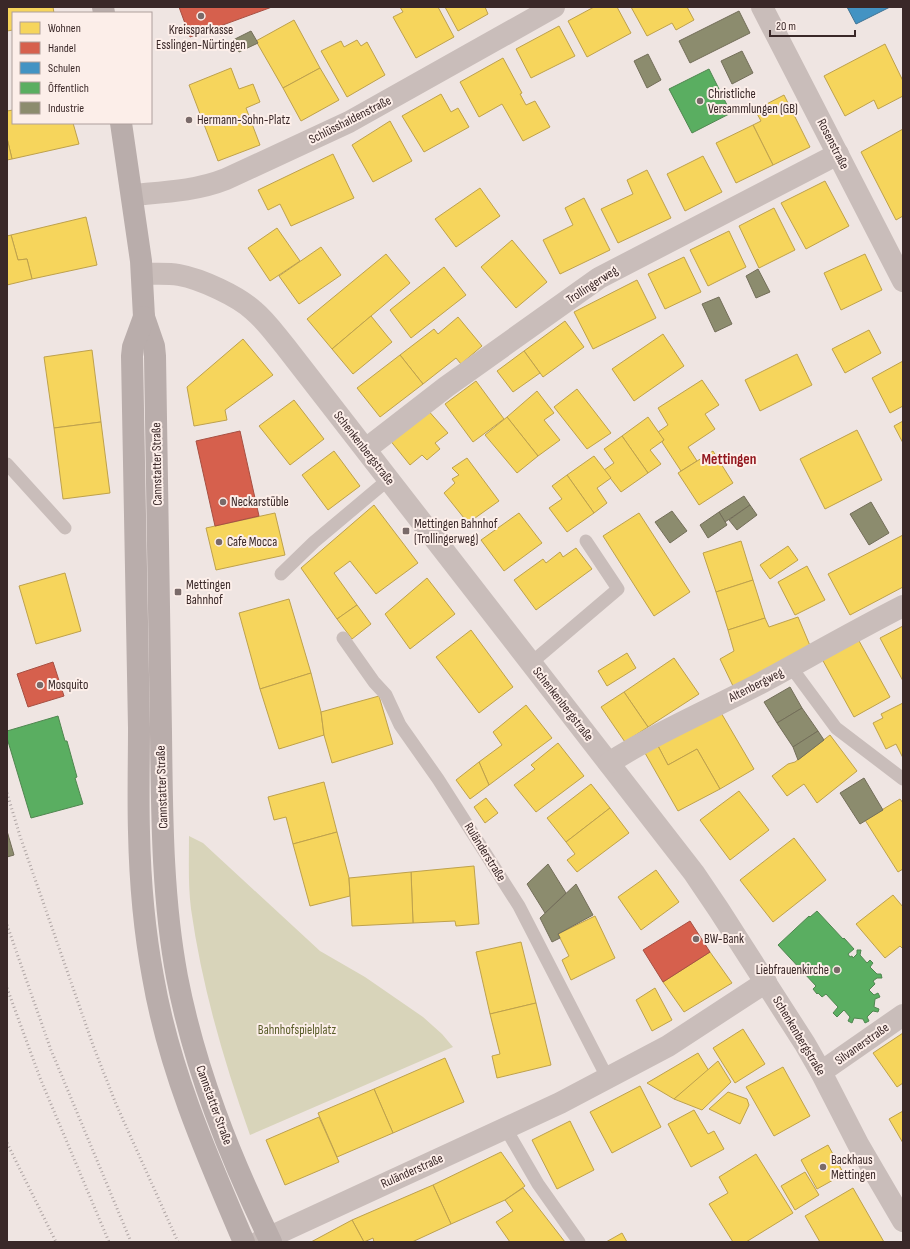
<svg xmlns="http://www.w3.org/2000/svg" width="910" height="1249" viewBox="0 0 910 1249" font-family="'Sofia Sans Condensed',sans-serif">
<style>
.green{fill:#d8d4ba}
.homes{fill:#f6d55c;stroke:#bea14c}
.shops{fill:#d6604d;stroke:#a74f42}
.schools{fill:#4393c3;stroke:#407394}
.public{fill:#5aae61;stroke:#508650}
.industry{fill:#8c8c6e;stroke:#736e59}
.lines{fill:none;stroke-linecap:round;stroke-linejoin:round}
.service{stroke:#c9bdba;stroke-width:13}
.minor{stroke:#c9bdba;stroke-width:22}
.secondary{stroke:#b9adab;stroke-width:22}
.rail{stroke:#b0a6a5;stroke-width:3;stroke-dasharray:1 3;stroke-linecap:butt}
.poi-dot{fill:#796a69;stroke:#fceee9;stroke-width:1.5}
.labels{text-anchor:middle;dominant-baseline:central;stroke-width:4;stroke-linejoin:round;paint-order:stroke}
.poi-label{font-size:13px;fill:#3a2828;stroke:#fceee9;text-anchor:start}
.street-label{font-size:13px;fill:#3a2828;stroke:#fceee9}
.park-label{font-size:13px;fill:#585c28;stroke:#fceee9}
.quarter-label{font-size:15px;font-weight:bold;fill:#93171e;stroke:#fceee9}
</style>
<rect width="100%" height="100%" fill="#efe5e2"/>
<path class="green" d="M189,836L203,843L320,951L365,977L423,1017L442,1034L453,1047L250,1135C224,1062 202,987 191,909C188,885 189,861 189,836Z"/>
<g class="homes">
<polygon points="7,7 53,7 54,13 13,13 13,30 7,31"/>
<polygon points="400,7 438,7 454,37 416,58 393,17 403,12"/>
<polygon points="445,7 485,7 488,14 458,31"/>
<polygon points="594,7 617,7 631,33 587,57 568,21"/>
<polygon points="631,7 687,7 694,20 676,30 672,23 647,36"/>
<polygon points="294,20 320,68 283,88 256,41"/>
<polygon points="559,26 575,56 531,78 516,49"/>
<polygon points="357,40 361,46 367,42 385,75 347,97 321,51 341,41 344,47"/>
<polygon points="885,44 903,81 903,96 878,109 874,100 845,116 824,76"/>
<polygon points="503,58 522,93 520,94 526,105 535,101 550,127 523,141 502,104 479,117 460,82"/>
<polygon points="231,68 239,89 253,84 260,102 246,108 260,145 218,161 189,85"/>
<polygon points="320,68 339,100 301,121 283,88"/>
<polygon points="441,94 451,112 458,108 469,127 424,152 402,116"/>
<polygon points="784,95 810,147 773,165 753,125 761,121 755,110"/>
<polygon points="13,110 13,123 73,123 79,144 12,159 7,138 7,111"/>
<polygon points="390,121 412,161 373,182 352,145"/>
<polygon points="753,125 773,165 736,183 716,143"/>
<polygon points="903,129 903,216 896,220 861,152"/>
<polygon points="7,138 12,159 7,160"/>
<polygon points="333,154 354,198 291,226 280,204 268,210 258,190"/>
<polygon points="703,156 722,192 685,211 667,174"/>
<polygon points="647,170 671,218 618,243 601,209 633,194 627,180"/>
<polygon points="825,181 849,226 806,249 781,203"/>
<polygon points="480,188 500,216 456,247 435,219"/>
<polygon points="584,198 610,250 560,274 543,240 573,225 565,208"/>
<polygon points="774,208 795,250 759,268 739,226"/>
<polygon points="86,217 97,265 32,279 27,259 18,260 11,235"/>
<polygon points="277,228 300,261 270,281 248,248"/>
<polygon points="729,231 746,267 708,286 690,250"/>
<polygon points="11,235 18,260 27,259 32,279 7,285 7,236"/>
<polygon points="512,240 547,282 516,308 481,267"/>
<polygon points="321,247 341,275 299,304 279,276"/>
<polygon points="386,254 410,283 332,349 307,319"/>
<polygon points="865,254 882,290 841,310 824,273"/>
<polygon points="684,257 701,292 665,309 648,274"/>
<polygon points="444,267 466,295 411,338 390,310"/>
<polygon points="637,280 656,318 593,349 574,312"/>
<polygon points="371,316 392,342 353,374 332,349"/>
<polygon points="458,317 482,346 461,364 456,358 423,384 400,355 434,329 438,334"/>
<polygon points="565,321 584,347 543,377 524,351"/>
<polygon points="869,330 881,353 845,373 832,349"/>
<polygon points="663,334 684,366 634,401 612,369"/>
<polygon points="243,339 273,375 225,410 227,420 194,426 187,387"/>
<polygon points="92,350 101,422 54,428 44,357"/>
<polygon points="524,351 540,373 513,392 497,371"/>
<polygon points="797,354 812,385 760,411 745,380"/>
<polygon points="400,355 423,384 380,417 357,388"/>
<polygon points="903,361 903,406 890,413 872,378"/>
<polygon points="702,380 719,405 705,414 715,429 688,447 697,461 681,471 662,442 664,440 658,432 668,425 658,408"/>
<polygon points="476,381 504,419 473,442 445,404"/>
<polygon points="577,389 611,433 587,449 554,407"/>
<polygon points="537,391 554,413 544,420 560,440 538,456 507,417"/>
<polygon points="294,400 324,439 290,465 259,426"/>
<polygon points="426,408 448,433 435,443 440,449 427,460 422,455 410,465 389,439"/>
<polygon points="507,417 538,456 517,473 485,435"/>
<polygon points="648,417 664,440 650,450 661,464 648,473 622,436"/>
<polygon points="903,421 903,443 894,426"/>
<polygon points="101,422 110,493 63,499 54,428"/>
<polygon points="857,430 882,480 825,509 800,459"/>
<polygon points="622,436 648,473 621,492 604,470 614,463 604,449"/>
<polygon points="334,451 360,486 328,510 302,475"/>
<polygon points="713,451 733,483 699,505 678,473"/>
<polygon points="594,456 611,478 597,488 607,503 594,513 567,475"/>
<polygon points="467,458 499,501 468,523 444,493 455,483 452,479 459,475 452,468"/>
<polygon points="567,475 594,513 567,532 549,508 562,499 552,486"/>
<polygon points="374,505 418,563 376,594 350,561 334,573 357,605 337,619 301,568"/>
<polygon points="275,513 285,555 216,570 206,528"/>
<polygon points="519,513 542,543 504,571 481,540"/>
<polygon points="639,513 690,592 654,616 603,536"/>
<polygon points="903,535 903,587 850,615 828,574"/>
<polygon points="741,541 753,580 716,592 703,553"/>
<polygon points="788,546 798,560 770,579 760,565"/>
<polygon points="576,548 592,569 536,610 514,580 543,559 546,563 560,552 563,557"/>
<polygon points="807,566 825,600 795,615 778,582"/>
<polygon points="65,573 81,631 36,644 19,586"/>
<polygon points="427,578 455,614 410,649 385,614"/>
<polygon points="753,580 765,618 728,630 716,592"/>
<polygon points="289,599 311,673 260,689 239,613"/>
<polygon points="357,605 371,624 352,639 337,619"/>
<polygon points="798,617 811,648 733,686 720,659 734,651 728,630 765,618 769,627"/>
<polygon points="903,626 903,681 880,638"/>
<polygon points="471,630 513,687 479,713 436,657"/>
<polygon points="858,639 890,697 854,717 822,659"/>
<polygon points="627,653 636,668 607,686 598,671"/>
<polygon points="674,658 699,694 648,727 624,692"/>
<polygon points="311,673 321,712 324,735 279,749 260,689"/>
<polygon points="624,692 648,727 625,742 601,707"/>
<polygon points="379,696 393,744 332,763 324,735 321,712"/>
<polygon points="903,703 903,758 896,744 886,749 873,723 883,718 881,714"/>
<polygon points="526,705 552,738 489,785 479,762 502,745 493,732"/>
<polygon points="720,711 754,769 720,789 697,749 668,765 658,746"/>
<polygon points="830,735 857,771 817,803 804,784 787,796 772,776 788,764 795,762"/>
<polygon points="558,743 584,776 536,812 514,785 535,769 531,765"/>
<polygon points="658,746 668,765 697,749 720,789 678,811 645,753"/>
<polygon points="479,762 489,785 470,799 456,780"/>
<polygon points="324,782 337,832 293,844 286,817 274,820 268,797"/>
<polygon points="591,784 610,808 566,842 547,818"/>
<polygon points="739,791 769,830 730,860 700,820"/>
<polygon points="486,798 498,813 485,823 474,807"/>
<polygon points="900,799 903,803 903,869 898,872 865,820"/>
<polygon points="610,808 629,833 577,872 567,860 575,854 566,842"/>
<polygon points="337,832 349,878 350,896 310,906 293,844"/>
<polygon points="794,838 826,880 773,922 740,880"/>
<polygon points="474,866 479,924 456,926 455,921 413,923 411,872"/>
<polygon points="656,870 679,902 641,930 618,897"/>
<polygon points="411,872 413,923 352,926 349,878"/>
<polygon points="893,895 903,907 903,949 900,946 885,958 856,924"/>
<polygon points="595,916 615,958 571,980 562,960 569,956 558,934"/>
<polygon points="521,942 536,1003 490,1014 476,952"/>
<polygon points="710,952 732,983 684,1012 663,982"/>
<polygon points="655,988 672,1020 652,1031 636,1000"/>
<polygon points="536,1003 551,1065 497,1078 492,1056 500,1054 490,1014"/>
<polygon points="743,1029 765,1064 735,1083 713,1048"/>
<polygon points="903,1033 903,1083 897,1087 873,1053"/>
<polygon points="698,1053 709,1071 674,1099 647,1083"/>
<polygon points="445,1058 464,1102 393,1133 374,1089"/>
<polygon points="718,1061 731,1082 702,1110 674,1099"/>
<polygon points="783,1067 810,1116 774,1136 746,1087"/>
<polygon points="640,1086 661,1127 612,1153 590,1112"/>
<polygon points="374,1089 393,1133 337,1157 318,1113"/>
<polygon points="728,1092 747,1099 749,1105 740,1124 709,1109"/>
<polygon points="694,1110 708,1134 714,1131 724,1149 691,1167 668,1124"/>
<polygon points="903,1111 903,1143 889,1119"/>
<polygon points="319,1117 339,1162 285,1185 266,1140"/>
<polygon points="570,1121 594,1170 557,1189 532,1140"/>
<polygon points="828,1145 844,1174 817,1189 801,1160"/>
<polygon points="501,1152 525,1186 505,1200 451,1224 433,1185"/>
<polygon points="756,1154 793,1213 746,1242 733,1242 709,1204 728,1193 719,1177"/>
<polygon points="805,1172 819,1195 795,1210 781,1186"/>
<polygon points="433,1185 451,1224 412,1242 374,1242 373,1238 364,1242 352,1220"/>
<polygon points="523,1188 565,1242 510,1242 496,1222 513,1211 505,1200"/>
<polygon points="853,1188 884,1242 820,1242 805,1216"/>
<polygon points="352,1220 364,1242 311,1242"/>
<polygon points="622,1233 627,1242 606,1242"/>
</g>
<g class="shops">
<polygon points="179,7 272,7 190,37"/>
<polygon points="240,431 259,516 215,526 196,441"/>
<polygon points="53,662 64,696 28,707 17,674"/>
<polygon points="690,921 710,952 663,982 643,950"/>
</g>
<polygon class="schools" points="847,7 890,7 856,24"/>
<g class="public">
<polygon points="709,69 731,113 692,133 669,89"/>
<polygon points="58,716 65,741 67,741 77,777 75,778 83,804 31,818 7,738 7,731"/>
<polygon points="817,911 843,939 844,938 854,949 848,954 850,957 852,956 853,958 857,954 857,950 861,950 860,955 867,963 870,960 873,963 870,967 877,974 881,974 882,978 877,978 873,981 875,984 869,990 874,995 878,993 880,997 875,999 874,1007 879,1009 878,1012 873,1011 867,1017 869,1021 865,1023 863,1019 854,1018 852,1023 848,1021 850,1017 844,1010 837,1017 833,1013 838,1007 826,994 822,997 818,993 817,994 813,989 816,986 778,945 809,916 810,917"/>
</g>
<g class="industry">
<polygon points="739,11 750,33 690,63 679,41"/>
<polygon points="251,31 258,43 239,52 233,40"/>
<polygon points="742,51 753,73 732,84 721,61"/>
<polygon points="648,54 661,80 647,88 634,61"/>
<polygon points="758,269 770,292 756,298 746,276"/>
<polygon points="719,297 732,324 715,332 702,304"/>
<polygon points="744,496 750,505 725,522 719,512"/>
<polygon points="871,502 889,533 869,545 850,514"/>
<polygon points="750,505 757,515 737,530 729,520"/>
<polygon points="672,511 687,531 670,543 655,522"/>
<polygon points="719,512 727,525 708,538 700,525"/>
<polygon points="790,687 802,708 777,723 764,702"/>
<polygon points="802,708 818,731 793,747 777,723"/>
<polygon points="818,731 824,740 798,760 793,747"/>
<polygon points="864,778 883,810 860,824 840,793"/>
<polygon points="7,831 14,855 7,857"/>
<polygon points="548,864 566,893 545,913 527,884"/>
<polygon points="576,884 593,915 558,934 560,938 552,942 540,918"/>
</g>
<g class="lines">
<g class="service">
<polyline points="7,464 65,528"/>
<polyline points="281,574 314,542 389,479"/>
<polyline points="343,638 374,682 386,695 400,725 438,779 519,906 608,1079"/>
<polyline points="531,663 618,589 586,541"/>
<polyline points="791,667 836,728 903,779"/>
<polyline points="506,1129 538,1184 579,1242"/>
</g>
<g class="minor">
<polyline points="762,7 903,281"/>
<path d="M132,195C164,192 196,191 226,179L349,122L554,7"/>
<path d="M142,274C155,274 167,273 179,275C201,279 238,296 254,311C266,321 275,334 285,346L694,873L719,910L805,1044L821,1072L858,1144L903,1221"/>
<polyline points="366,449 446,387 599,278 838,154"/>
<path d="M609,763C656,733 709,710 759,684C807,658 854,631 903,606"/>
<polyline points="821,1072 903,1015"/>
<polyline points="259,1242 560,1103 668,1046 766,982"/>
</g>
<g class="secondary">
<polyline points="103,7 104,13"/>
<path d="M121,123L141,261L144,317L154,346L155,356C157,481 158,607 161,733C162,814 162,897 177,977C195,1070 230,1157 271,1242"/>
<path d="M144,317L133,347L132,356C135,480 136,604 139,728C139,762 138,797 139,832C140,880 144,929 153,977C169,1070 207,1156 244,1242"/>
</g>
<g class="rail">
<polyline points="7,793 20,836 94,1048 116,1104 178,1242"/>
<polyline points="7,925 51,1050 131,1242"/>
<polyline points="7,988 40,1078 109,1242"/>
<polyline points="7,1143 56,1242"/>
</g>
</g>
<g class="poi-dot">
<circle cx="201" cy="16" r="4"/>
<circle cx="700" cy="101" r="4"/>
<circle cx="189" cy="120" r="4"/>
<circle cx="223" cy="502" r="4"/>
<rect x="402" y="527" width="8" height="8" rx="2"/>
<circle cx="219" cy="542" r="4"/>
<rect x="174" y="588" width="8" height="8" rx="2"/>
<circle cx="40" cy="685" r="4"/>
<circle cx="696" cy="939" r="4"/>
<circle cx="837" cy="970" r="4"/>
<circle cx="823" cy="1167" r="4"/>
</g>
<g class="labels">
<g class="poi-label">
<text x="201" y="30" text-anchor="middle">Kreissparkasse<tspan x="201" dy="15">Esslingen-Nürtingen</tspan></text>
<text x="708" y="94">Christliche<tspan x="708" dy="15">Versammlungen (GB)</tspan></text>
<text x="197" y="120">Hermann-Sohn-Platz</text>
<text x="231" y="502">Neckarstüble</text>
<text x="414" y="524">Mettingen Bahnhof<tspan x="414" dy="15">(Trollingerweg)</tspan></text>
<text x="227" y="542">Cafe Mocca</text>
<text x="186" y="585">Mettingen<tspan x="186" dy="15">Bahnhof</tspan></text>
<text x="48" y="685">Mosquito</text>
<text x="704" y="939">BW-Bank</text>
<text x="829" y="970" text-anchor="end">Liebfrauenkirche</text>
<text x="831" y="1160">Backhaus<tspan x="831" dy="15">Mettingen</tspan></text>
</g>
<g class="street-label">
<text transform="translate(350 120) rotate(-27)">Schlüsshaldenstraße</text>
<text transform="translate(833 144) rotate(63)">Rosenstraße</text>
<text transform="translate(592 285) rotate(-33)">Trollingerweg</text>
<text transform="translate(364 448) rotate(52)">Schenkenbergstraße</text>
<text transform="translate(157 464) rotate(-91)">Cannstatter Straße</text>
<text transform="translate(756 685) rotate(-27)">Altenbergweg</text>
<text transform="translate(563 704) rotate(52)">Schenkenbergstraße</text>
<text transform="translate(162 787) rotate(-92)">Cannstatter Straße</text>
<text transform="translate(485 852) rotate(58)">Ruländerstraße</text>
<text transform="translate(799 1036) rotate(59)">Schenkenbergstraße</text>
<text transform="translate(862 1044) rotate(-35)">Silvanerstraße</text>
<text transform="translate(214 1105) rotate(70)">Cannstatter Straße</text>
<text transform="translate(412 1171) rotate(-24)">Ruländerstraße</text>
</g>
<g class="park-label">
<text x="297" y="1030">Bahnhofspielplatz</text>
</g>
<g class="quarter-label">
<text x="729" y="459">Mettingen</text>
</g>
</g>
<rect width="910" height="1249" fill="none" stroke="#3a2828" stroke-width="16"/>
<rect x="12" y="12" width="140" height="112" fill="#fceee9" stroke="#ae9f9c"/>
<rect x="20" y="22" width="20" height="12" fill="#f6d55c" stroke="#ae9f9c"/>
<text x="48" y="32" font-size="12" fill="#3a2828">Wohnen</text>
<rect x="20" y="42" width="20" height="12" fill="#d6604d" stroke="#ae9f9c"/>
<text x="48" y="52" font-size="12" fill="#3a2828">Handel</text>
<rect x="20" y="62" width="20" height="12" fill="#4393c3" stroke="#ae9f9c"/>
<text x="48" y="72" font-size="12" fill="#3a2828">Schulen</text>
<rect x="20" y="82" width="20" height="12" fill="#5aae61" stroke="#ae9f9c"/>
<text x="48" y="92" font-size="12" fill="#3a2828">Öffentlich</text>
<rect x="20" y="102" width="20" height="12" fill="#8c8c6e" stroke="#ae9f9c"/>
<text x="48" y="112" font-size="12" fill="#3a2828">Industrie</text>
<path d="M770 30v6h85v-6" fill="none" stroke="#3a2828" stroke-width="2"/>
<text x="776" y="30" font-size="12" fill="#3a2828" stroke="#fceee9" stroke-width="3" paint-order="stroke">20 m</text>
</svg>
